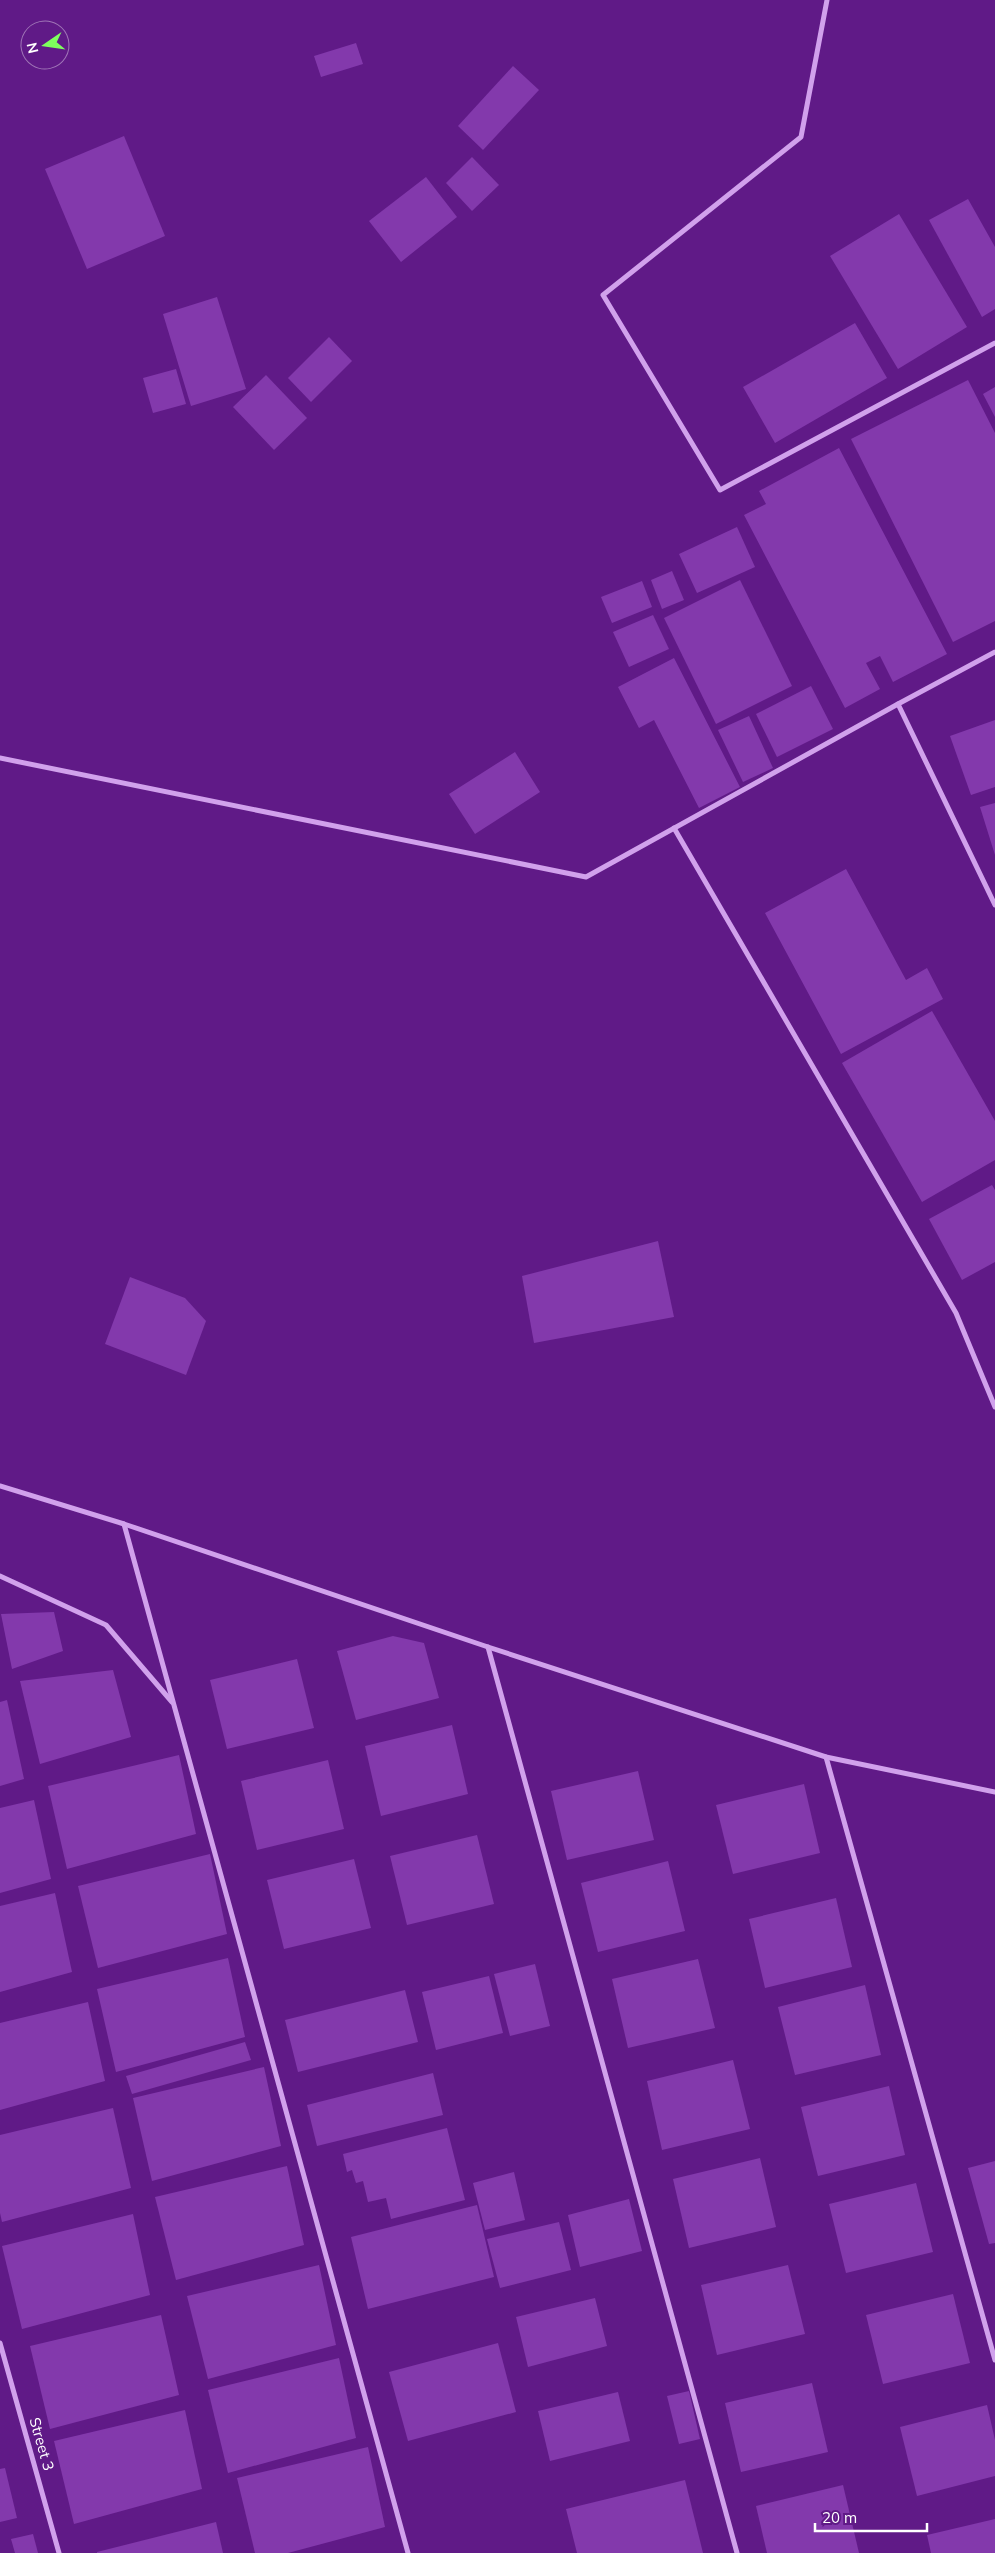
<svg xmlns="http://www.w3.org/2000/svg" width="995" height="2553" viewBox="0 0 995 2553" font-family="Mulish,sans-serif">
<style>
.building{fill:#8339ac}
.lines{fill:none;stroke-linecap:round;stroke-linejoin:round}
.street{stroke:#d1a1ec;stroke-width:5}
.labels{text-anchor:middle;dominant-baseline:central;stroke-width:4.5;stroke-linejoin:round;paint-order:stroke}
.street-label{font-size:15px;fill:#fff;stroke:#601a87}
</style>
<rect width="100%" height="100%" fill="#601a87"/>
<g class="building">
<polygon points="356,43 363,64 321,77 314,56"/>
<polygon points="513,66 539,90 483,150 458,126"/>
<polygon points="124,136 165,236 87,269 45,169"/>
<polygon points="472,157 499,185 472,211 446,183"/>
<polygon points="426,177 457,217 401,262 369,221"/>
<polygon points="968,199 995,247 995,309 982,317 929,220"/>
<polygon points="899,214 967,327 898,369 830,256"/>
<polygon points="217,297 246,389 191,406 163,314"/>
<polygon points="855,323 887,378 775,443 743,387"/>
<polygon points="329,337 352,361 311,402 288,378"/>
<polygon points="176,369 186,404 153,413 143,378"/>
<polygon points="266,375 307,418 274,450 233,407"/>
<polygon points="968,380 995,433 995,621 953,642 851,439"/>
<polygon points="995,387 995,417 983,394"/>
<polygon points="839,448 947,654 893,682 880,656 866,663 880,689 845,708 744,515 766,504 759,491"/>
<polygon points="737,527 755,567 697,593 679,554"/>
<polygon points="672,571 684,600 662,609 651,580"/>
<polygon points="740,580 792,686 716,724 664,618"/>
<polygon points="642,581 652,607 612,623 601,597"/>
<polygon points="653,615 669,649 629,667 613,632"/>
<polygon points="674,658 740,787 699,808 654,720 639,728 618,687"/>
<polygon points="811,686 833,729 777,757 756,714"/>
<polygon points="749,716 773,768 743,782 718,730"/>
<polygon points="995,720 995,787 971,795 950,736"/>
<polygon points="515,752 540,792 475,834 449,794"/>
<polygon points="995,803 995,855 980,807"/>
<polygon points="846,869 906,980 927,968 943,999 841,1054 765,913"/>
<polygon points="932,1011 995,1121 995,1160 922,1202 842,1063"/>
<polygon points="992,1185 995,1190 995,1262 962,1280 929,1219"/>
<polygon points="658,1241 674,1317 534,1343 522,1276"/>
<polygon points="130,1277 185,1298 206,1321 186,1375 105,1344"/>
<polygon points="54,1612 63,1651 12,1669 1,1614"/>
<polygon points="393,1636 424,1643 439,1698 356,1720 337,1651"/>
<polygon points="297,1659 314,1728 227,1749 210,1680"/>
<polygon points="113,1670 131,1737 40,1764 20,1681"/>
<polygon points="7,1700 24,1779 0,1786 0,1702"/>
<polygon points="452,1725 468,1794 381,1816 365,1746"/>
<polygon points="179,1755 196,1834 67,1869 48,1786"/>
<polygon points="328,1760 344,1829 257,1850 241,1781"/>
<polygon points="638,1771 654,1840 567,1860 551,1791"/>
<polygon points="804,1784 820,1853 733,1874 716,1805"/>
<polygon points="34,1800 51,1879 0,1893 0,1808"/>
<polygon points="477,1835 494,1904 407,1925 390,1856"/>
<polygon points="210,1854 227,1934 98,1968 78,1886"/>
<polygon points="354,1859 371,1928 284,1949 267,1880"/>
<polygon points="668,1861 685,1931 598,1952 581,1883"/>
<polygon points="55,1893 72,1972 0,1992 0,1906"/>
<polygon points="836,1898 852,1967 765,1988 749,1919"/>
<polygon points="228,1958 245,2037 116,2072 97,1989"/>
<polygon points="698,1959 715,2028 628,2048 612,1979"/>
<polygon points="535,1964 550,2026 510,2036 494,1974"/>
<polygon points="489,1976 503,2033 436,2050 422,1992"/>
<polygon points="865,1985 881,2055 795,2075 778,2007"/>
<polygon points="405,1990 418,2042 298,2072 285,2020"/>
<polygon points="88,2002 105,2081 0,2110 0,2023"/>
<polygon points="245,2042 251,2060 132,2094 126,2076"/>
<polygon points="733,2060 750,2129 662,2150 647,2081"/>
<polygon points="264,2067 281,2146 152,2181 133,2098"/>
<polygon points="433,2073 443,2115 317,2146 307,2105"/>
<polygon points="889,2086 905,2155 818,2176 801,2107"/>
<polygon points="113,2108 131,2188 2,2222 0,2213 0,2135"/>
<polygon points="447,2128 465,2200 391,2219 386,2198 368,2202 363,2181 356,2183 352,2170 347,2172 343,2154"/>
<polygon points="760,2158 776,2227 689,2248 673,2179"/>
<polygon points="995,2161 995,2243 989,2244 968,2168"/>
<polygon points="287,2166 304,2245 176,2280 155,2197"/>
<polygon points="514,2172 525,2220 485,2230 473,2183"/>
<polygon points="916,2183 933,2252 846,2273 829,2204"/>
<polygon points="629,2199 642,2251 580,2267 568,2215"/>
<polygon points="477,2205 494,2277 368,2309 351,2237"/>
<polygon points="133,2214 150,2295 22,2329 2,2246"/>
<polygon points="559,2222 571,2270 500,2288 487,2239"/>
<polygon points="319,2265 336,2345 208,2379 187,2296"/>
<polygon points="788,2265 805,2334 717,2355 701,2285"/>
<polygon points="953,2294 970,2363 883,2384 866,2315"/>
<polygon points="595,2298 607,2346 528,2367 516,2317"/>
<polygon points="161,2315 179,2395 50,2429 30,2346"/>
<polygon points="498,2343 516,2412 408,2441 389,2372"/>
<polygon points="339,2358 356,2438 228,2473 208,2390"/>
<polygon points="812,2383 828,2452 741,2472 725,2403"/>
<polygon points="689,2391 700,2439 679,2444 667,2396"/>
<polygon points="618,2392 630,2441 550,2461 538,2411"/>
<polygon points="987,2405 995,2440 995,2476 917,2496 900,2427"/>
<polygon points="185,2410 202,2489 74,2524 54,2441"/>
<polygon points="368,2447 385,2527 288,2553 255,2553 237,2478"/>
<polygon points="5,2468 17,2518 0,2522 0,2469"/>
<polygon points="685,2480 703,2553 577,2553 566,2509"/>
<polygon points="843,2485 859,2553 767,2553 756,2506"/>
<polygon points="995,2519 995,2553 931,2553 927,2535"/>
<polygon points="216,2522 223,2553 97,2553 97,2552"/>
<polygon points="33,2534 38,2553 15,2553 11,2539"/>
</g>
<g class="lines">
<g class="street">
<polyline points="827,0 801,137 603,295 720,490 995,343"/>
<polyline points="995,652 898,704 995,905"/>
<polyline points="0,758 586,877 898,704"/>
<polyline points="674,828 956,1313 995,1407"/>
<polyline points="0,1486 124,1524 488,1647 826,1757 995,1792"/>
<polyline points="124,1524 408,2553"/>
<polyline points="0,1576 106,1625 172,1702"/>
<polyline points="488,1647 737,2553"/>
<polyline points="826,1757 995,2360"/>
<polyline points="0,2343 59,2553"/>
</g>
</g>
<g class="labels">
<g class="street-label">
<text transform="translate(42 2444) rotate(74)">Street 3</text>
</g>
</g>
<g transform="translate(45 45) rotate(257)"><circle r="24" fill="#601a87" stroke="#a076b7"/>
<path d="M0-4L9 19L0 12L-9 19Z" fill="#7eff5d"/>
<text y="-8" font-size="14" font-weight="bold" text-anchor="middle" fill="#ffffff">N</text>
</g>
<path d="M815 2523v8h112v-8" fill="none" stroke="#ffffff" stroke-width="2.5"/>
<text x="822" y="2523" font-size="15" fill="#ffffff" stroke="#601a87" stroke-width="4" paint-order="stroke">20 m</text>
</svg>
